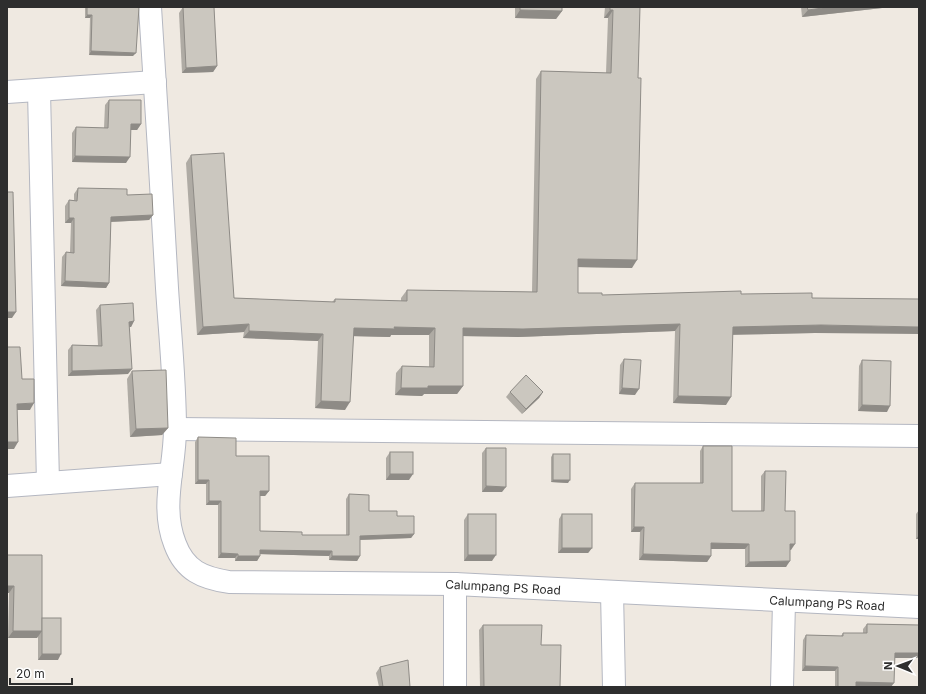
<svg xmlns="http://www.w3.org/2000/svg" width="926" height="694" viewBox="0 0 926 694" font-family="Inter,sans-serif">
<style>
.lines{fill:none;stroke-linecap:round;stroke-linejoin:round}
.minor-casing{stroke:#b4b7c1;stroke-width:24}
.minor{stroke:#fff;stroke-width:22}
.wall{fill:#afaba4}
.shaded-wall{fill:#8e8b86}
.building{fill:#cbc7bf;stroke:#8e8b86}
.labels{text-anchor:middle;dominant-baseline:central;stroke-width:4;stroke-linejoin:round;paint-order:stroke}
.street-label{font-size:12px;fill:#2e2e2e;stroke:#fff}
</style>
<rect width="100%" height="100%" fill="#efe9e1"/>
<g class="lines">
<g class="minor-casing">
<g id="minor">
<path d="M150,7C156,101 162,194 167,288C170,335 175,382 175,429C175,468 160,506 175,544C185,571 203,578 229,582L455,584L919,607"/>
<polyline points="39,91 48,483"/>
<polyline points="7,92 155,82"/>
<polyline points="175,429 919,436"/>
<polyline points="7,486 171,474"/>
<polyline points="612,592 614,687"/>
<polyline points="455,687 455,584"/>
<polyline points="782,687 784,601"/>
</g>
</g>
<use href="#minor" class="minor"/>
</g>
<g class="wall">
<polygon points="85,7 139,7 133,56 89,55 90,18 85,18"/>
<polygon points="183,7 217,66 213,72 182,73 179,13"/>
<polygon points="515,7 562,7 562,11 556,19 515,18"/>
<polygon points="605,7 640,7 632,268 578,267 578,293 602,295 741,294 812,298 815,333 733,334 726,405 673,403 675,331 518,337 463,336 463,386 457,394 424,394 422,396 395,395 396,373 402,366 429,367 429,335 391,335 390,337 353,336 345,410 315,408 318,341 243,338 244,332 197,335 186,163 191,155 234,298 332,302 335,299 401,301 401,298 407,290 532,292 536,79 541,71 606,73 608,18 604,18"/>
<polygon points="801,7 891,7 802,17"/>
<polygon points="109,100 141,124 137,130 130,130 126,163 72,162 72,133 76,127 104,128 105,105"/>
<polygon points="78,188 127,195 153,215 149,220 111,222 109,283 106,288 61,286 62,257 66,252 70,252 71,223 65,223 65,206 69,200 74,200 74,194"/>
<polygon points="100,305 134,321 131,327 129,327 128,374 68,376 68,350 72,345 98,345 96,310"/>
<polygon points="624,359 635,395 619,394 620,365"/>
<polygon points="862,360 887,412 858,411 859,366"/>
<polygon points="132,371 168,428 162,435 130,437 127,379"/>
<polygon points="510,392 543,392 539,398 522,414 506,397"/>
<polygon points="198,437 236,456 269,491 265,496 260,496 260,531 302,535 346,535 346,499 349,494 369,511 397,516 414,534 411,538 360,540 360,556 357,561 329,560 329,556 260,554 260,556 257,561 235,561 235,558 218,558 218,505 206,505 206,484 195,484 195,442"/>
<polygon points="703,446 732,511 761,511 761,476 765,471 785,511 791,550 790,550 786,567 745,567 745,549 711,549 711,556 707,562 639,560 640,532 631,532 631,489 635,483 700,483 700,451"/>
<polygon points="486,448 502,492 482,492 482,453"/>
<polygon points="390,452 409,480 386,480 386,458"/>
<polygon points="553,454 568,483 551,482 551,457"/>
<polygon points="919,510 919,539 916,539 916,514"/>
<polygon points="468,514 492,561 464,561 464,520"/>
<polygon points="562,514 592,548 588,553 558,553 559,519"/>
<polygon points="7,555 42,618 58,660 38,660 38,635 37,638 8,638 9,593 7,593"/>
<polygon points="867,624 919,625 919,656 917,658 895,658 891,687 835,687 835,671 802,671 803,640 806,635 841,636 843,633 863,633 863,629"/>
<polygon points="483,625 541,645 560,687 480,687 479,630"/>
<polygon points="380,667 410,687 379,687 376,673"/>
</g>
<g class="shaded-wall">
<polygon points="830,7 891,7 802,17 808,10"/>
<polygon points="520,10 562,11 556,19 515,18"/>
<polygon points="610,10 613,10 608,18 604,18"/>
<polygon points="87,15 92,15 90,18 85,18"/>
<polygon points="91,51 136,53 133,56 89,55"/>
<polygon points="217,66 213,72 182,73 186,68"/>
<polygon points="131,124 141,124 137,130 127,130"/>
<polygon points="75,156 130,157 126,163 72,162"/>
<polygon points="153,215 149,220 107,222 111,217"/>
<polygon points="69,218 74,218 71,223 65,223"/>
<polygon points="578,259 637,260 632,268 573,267"/>
<polygon points="65,281 109,283 106,288 61,286"/>
<polygon points="7,312 16,312 12,318 7,318"/>
<polygon points="134,321 131,327 125,327 129,322"/>
<polygon points="249,324 244,332 197,335 203,327"/>
<polygon points="680,324 675,331 518,337 457,336 463,328"/>
<polygon points="821,325 919,327 919,334 815,333 728,335 733,327"/>
<polygon points="394,327 435,328 429,335 391,335 390,337 348,336 354,328"/>
<polygon points="249,331 323,334 318,341 243,338"/>
<polygon points="132,369 128,374 68,376 72,371"/>
<polygon points="428,386 463,386 457,394 424,394 422,396 395,395 401,388"/>
<polygon points="622,388 639,389 635,395 619,394"/>
<polygon points="543,392 539,398 522,414 526,409"/>
<polygon points="678,396 731,397 726,405 673,403"/>
<polygon points="321,401 350,402 345,410 315,408"/>
<polygon points="34,403 30,410 13,410 17,404"/>
<polygon points="862,405 890,406 887,412 858,411"/>
<polygon points="168,428 162,435 130,437 136,429"/>
<polygon points="7,442 18,442 14,449 7,449"/>
<polygon points="390,474 413,474 409,480 386,480"/>
<polygon points="198,480 209,480 206,484 195,484"/>
<polygon points="553,480 570,480 568,483 551,482"/>
<polygon points="486,486 506,487 502,492 482,492"/>
<polygon points="260,491 269,491 265,496 257,496"/>
<polygon points="209,501 221,501 218,505 206,505"/>
<polygon points="634,527 644,527 640,532 631,532"/>
<polygon points="414,534 411,538 357,540 360,536"/>
<polygon points="919,535 919,539 916,539"/>
<polygon points="711,543 749,544 745,549 707,549"/>
<polygon points="790,544 795,544 791,550 786,549"/>
<polygon points="562,548 592,548 588,553 558,553"/>
<polygon points="260,550 332,551 329,556 257,554"/>
<polygon points="221,553 238,554 235,558 218,558"/>
<polygon points="643,554 711,556 707,562 639,560"/>
<polygon points="468,555 496,555 492,561 464,561"/>
<polygon points="238,556 260,556 257,561 235,561"/>
<polygon points="332,556 360,556 357,561 329,560"/>
<polygon points="790,561 786,567 745,567 749,562"/>
<polygon points="7,586 14,586 9,593 7,593"/>
<polygon points="13,631 42,631 37,638 8,638"/>
<polygon points="895,653 919,653 919,656 917,658 891,658"/>
<polygon points="42,654 61,654 58,660 38,660"/>
<polygon points="805,666 838,667 835,671 802,671"/>
<polygon points="856,682 894,683 891,687 853,687"/>
</g>
<g class="building">
<polygon points="87,7 139,7 136,53 91,51 92,15 87,15"/>
<polygon points="183,7 214,7 217,66 186,68"/>
<polygon points="520,7 562,7 562,11 520,10"/>
<polygon points="610,7 640,7 638,78 641,78 637,260 578,259 578,293 602,293 602,295 741,291 741,294 812,293 812,298 919,299 919,327 821,325 733,327 731,397 678,396 680,324 523,329 463,328 463,386 428,386 428,388 401,388 402,366 434,367 435,328 394,327 395,329 354,328 350,402 321,401 323,334 249,331 249,324 203,327 191,155 224,153 234,298 335,302 335,299 407,301 407,290 537,292 541,71 611,73 613,10 610,10"/>
<polygon points="807,7 830,7 808,10"/>
<polygon points="109,100 141,100 141,124 131,124 130,157 75,156 76,127 108,128"/>
<polygon points="78,188 127,189 127,195 152,194 153,215 111,217 109,283 65,281 66,252 74,253 74,218 69,218 69,200 77,201"/>
<polygon points="7,192 13,192 16,312 7,312"/>
<polygon points="133,303 134,321 129,322 132,369 72,371 72,345 102,346 100,305"/>
<polygon points="7,347 20,347 22,379 34,379 34,403 17,404 18,442 7,442"/>
<polygon points="624,359 641,360 639,389 622,388"/>
<polygon points="862,360 891,361 890,406 862,405"/>
<polygon points="166,370 168,428 136,429 132,371"/>
<polygon points="526,375 543,392 526,409 510,392"/>
<polygon points="198,437 236,438 236,456 269,456 269,491 260,491 260,531 302,532 302,535 349,535 349,494 369,495 369,511 397,511 397,516 414,516 414,534 360,536 360,556 332,556 332,551 260,550 260,556 238,556 238,554 221,553 221,501 209,501 209,480 198,480"/>
<polygon points="703,446 732,446 732,511 764,511 765,471 786,471 785,511 795,511 795,544 790,544 790,561 749,562 749,544 711,543 711,556 643,554 644,527 634,527 635,483 703,483"/>
<polygon points="486,448 506,448 506,487 486,486"/>
<rect x="390" y="452" width="23" height="22"/>
<rect x="553" y="454" width="17" height="26"/>
<rect x="468" y="514" width="28" height="41"/>
<rect x="562" y="514" width="30" height="34"/>
<polygon points="7,555 42,555 42,631 13,631 14,586 7,586"/>
<rect x="42" y="618" width="19" height="36"/>
<polygon points="867,624 919,625 919,653 895,653 894,683 856,682 856,687 838,687 838,667 805,666 806,635 843,636 843,633 867,633"/>
<polygon points="483,625 542,625 541,645 561,645 560,687 484,687"/>
<polygon points="408,660 410,687 383,687 380,667"/>
</g>
<g class="labels">
<g class="street-label">
<text transform="translate(503 587) rotate(3)">Calumpang PS Road</text>
<text transform="translate(827 603) rotate(3)">Calumpang PS Road</text>
</g>
</g>
<rect width="926" height="694" fill="none" stroke="#2e2e2e" stroke-width="16"/>
<g transform="translate(898 666) rotate(271)" stroke="#ffffff" stroke-width="3" paint-order="stroke">
<path d="M0-3L7 15L0 10L-7 15Z" fill="#2e2e2e"/>
<text y="-6" font-size="11" font-weight="bold" text-anchor="middle" fill="#2e2e2e">N</text>
</g>
<path d="M10 678v6h62v-6" fill="none" stroke="#2e2e2e" stroke-width="2"/>
<text x="16" y="678" font-size="12" fill="#2e2e2e" stroke="#ffffff" stroke-width="3" paint-order="stroke">20 m</text>
</svg>
